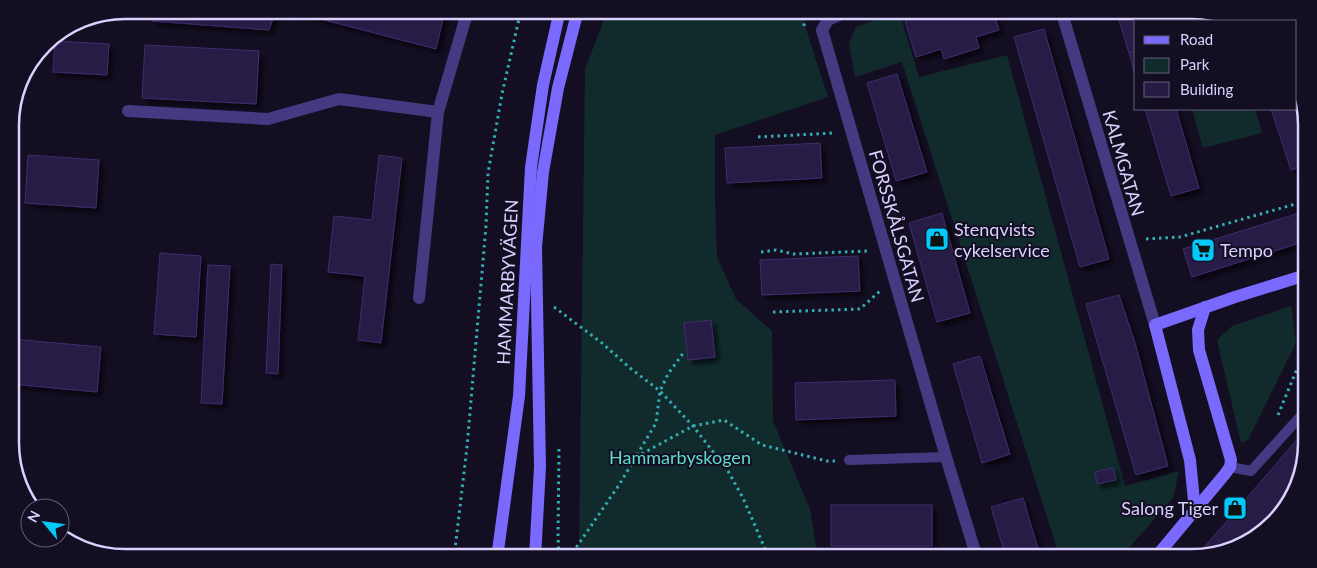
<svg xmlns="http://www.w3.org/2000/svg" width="1317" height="568" viewBox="0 0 1317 568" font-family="Lato,sans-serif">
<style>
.green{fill:#112b2d}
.building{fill:#271a44;stroke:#402d70;filter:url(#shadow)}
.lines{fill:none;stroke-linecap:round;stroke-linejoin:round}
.path{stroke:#30afb4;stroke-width:3;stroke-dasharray:2.5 4;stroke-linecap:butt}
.lane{stroke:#433a82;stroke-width:10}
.street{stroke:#433a82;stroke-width:12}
.secondary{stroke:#7a69fd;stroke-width:12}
.labels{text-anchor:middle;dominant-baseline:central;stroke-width:4;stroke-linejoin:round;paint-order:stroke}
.street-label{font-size:18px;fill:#dad1fe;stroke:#140e23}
.poi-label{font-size:18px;fill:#dad1fe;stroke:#140e23;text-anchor:start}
.park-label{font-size:18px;fill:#5ddeca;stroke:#140e23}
.rim{fill:none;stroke:#dad1fe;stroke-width:2.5}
</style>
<defs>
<filter id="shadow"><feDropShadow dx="4.5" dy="4.5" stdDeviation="2.5" flood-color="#0009"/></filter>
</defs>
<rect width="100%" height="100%" fill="#140e23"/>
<g class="green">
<polygon points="608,10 812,10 804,23 828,97 715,135 715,202 717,257 736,299 772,331 773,421 810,509 818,558 579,558 585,69"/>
<polygon points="1165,10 1192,10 1229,17 1230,21 1168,21"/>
<polygon points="899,11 919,77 1007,55 1125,486 1179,471 1173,498 1120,558 1060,558 902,62 855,77 849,43 856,27"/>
<polygon points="1192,109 1255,109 1262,133 1203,148"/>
<polygon points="1291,306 1296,343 1248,440 1241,443 1217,340 1232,326"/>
</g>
<g class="building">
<polygon points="153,10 276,10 269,30 152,21"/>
<polygon points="286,10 445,10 436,49"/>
<polygon points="942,10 993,10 999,30 976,37 979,48 944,59 941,49 916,57 905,21"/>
<polygon points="1116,10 1147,10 1150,21 1136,21 1136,51 1129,53"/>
<polygon points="1044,29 1109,259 1080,267 1014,37"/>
<polygon points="55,41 109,44 107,75 53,72"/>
<polygon points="145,45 259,51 256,104 142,98"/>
<polygon points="1136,51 1136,78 1129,53"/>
<polygon points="897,74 927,172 896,181 867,83"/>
<polygon points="1296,87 1306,125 1306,165 1291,170 1271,109 1296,109"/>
<polygon points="1145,109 1176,109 1199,188 1171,196"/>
<polygon points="820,143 822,178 727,183 725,148"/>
<polygon points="28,155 99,160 96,208 25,203"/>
<polygon points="379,155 402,158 381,343 358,340 365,276 328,272 334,216 372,220"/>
<polygon points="1306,211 1306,241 1192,277 1183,249"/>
<polygon points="942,213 970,313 937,322 909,223"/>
<polygon points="160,253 201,256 196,337 154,334"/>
<polygon points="858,256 860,291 762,295 760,260"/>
<polygon points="271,264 282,265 278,374 266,373"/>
<polygon points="208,265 230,266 222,404 201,403"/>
<polygon points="1119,295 1135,343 1168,466 1136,475 1086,304"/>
<polygon points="711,320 715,357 688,360 684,323"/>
<polygon points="11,339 101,347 97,392 11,384"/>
<polygon points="980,356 1010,454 982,463 953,364"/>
<polygon points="895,380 896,416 796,420 795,383"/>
<polygon points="1307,428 1307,443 1298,487 1262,534 1199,558 1195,558"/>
<polygon points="1113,468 1116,480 1097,484 1095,472"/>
<polygon points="1023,498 1041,558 1006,558 991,507"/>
<rect x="831" y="505" width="101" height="41"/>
</g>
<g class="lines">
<g class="path">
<polyline points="804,26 805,17 808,10"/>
<polyline points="758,137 834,133"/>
<polyline points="1146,239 1180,237 1306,201"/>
<polyline points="761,252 776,250 793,254 869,251"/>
<polyline points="554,307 602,343 630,368 660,391 693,426 728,471 743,498 769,558"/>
<polyline points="773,312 860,309 880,291"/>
<polyline points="1278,415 1307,345"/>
<polyline points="559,449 558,536 559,558"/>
<polyline points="636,457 693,426 724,420 762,445 827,461 835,461"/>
<polyline points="454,558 467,447 486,226 488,173 502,94 521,10"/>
<polyline points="569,558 619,485 656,423 660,391 668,374 684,352"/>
</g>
<g class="lane">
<polyline points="849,460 946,457"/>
<polyline points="1230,467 1251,471 1307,409"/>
</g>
<g class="street">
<polyline points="850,10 828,20 822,30 946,457 977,558"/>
<polyline points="1061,10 1155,325"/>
<polyline points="128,111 268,119 339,99 438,112"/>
<polyline points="419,298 438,112 468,10"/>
</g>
<g class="secondary">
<polyline points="1195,511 1190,460 1155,325 1235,297 1306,275"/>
<polyline points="497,558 519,396 531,167 543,85 560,10"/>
<polyline points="535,558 540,467 536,247 543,172 558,88 578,10"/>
<polyline points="1155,558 1225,474 1230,467 1231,460 1199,350 1198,330 1205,307"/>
</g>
</g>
<defs>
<g id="shop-square" transform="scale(1.25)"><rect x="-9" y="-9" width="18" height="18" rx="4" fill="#03c9f9" stroke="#140e23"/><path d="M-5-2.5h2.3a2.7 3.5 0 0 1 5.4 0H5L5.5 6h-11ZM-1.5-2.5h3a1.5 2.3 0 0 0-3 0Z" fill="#111"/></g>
<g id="supermarket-square" transform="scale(1.25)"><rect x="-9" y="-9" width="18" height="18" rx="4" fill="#03c9f9" stroke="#140e23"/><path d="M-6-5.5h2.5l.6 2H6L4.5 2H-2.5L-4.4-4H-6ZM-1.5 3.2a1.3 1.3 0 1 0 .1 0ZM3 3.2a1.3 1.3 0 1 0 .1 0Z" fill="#111"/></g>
</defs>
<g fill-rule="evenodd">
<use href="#shop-square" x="937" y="239"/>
<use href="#supermarket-square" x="1203" y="250"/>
<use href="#shop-square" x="1235" y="508"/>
</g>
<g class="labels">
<g class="street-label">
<text transform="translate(1124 163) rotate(74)">KALMGATAN</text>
<text transform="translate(897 226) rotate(74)">FORSSKÅLSGATAN</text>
<text transform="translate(507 282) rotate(-87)">HAMMARBYVÄGEN</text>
</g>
<g class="poi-label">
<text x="954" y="229">Stenqvists<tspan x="954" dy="21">cykelservice</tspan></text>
<text x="1220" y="250">Tempo</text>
<text x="1218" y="508" text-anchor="end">Salong Tiger</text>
</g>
<g class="park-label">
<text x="680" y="457">Hammarbyskogen</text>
</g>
</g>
<path d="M0 0H1317V568H0ZM125 19H1192A106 106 0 0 1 1298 125V443A106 106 0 0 1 1192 549H125A106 106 0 0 1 19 443V125A106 106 0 0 1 125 19Z" fill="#140e23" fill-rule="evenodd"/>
<path class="rim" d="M125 19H1192A106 106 0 0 1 1298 125V443A106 106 0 0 1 1192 549H125A106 106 0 0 1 19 443V125A106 106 0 0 1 125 19Z"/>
<rect x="1134" y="20" width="162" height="90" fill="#140e23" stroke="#635c7b"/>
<rect x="1144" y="36" width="25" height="8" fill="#7a69fd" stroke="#635c7b"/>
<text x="1180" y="45" font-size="15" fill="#dad1fe">Road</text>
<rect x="1144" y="58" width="25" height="15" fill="#112b2d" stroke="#635c7b"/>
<text x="1180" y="70" font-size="15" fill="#dad1fe">Park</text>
<rect x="1144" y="82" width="25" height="15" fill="#271a44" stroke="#635c7b"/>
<text x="1180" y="95" font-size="15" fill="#dad1fe">Building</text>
<g transform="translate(45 523) rotate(299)"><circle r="24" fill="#140e23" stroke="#635c7b"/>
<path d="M0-4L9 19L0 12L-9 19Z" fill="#03c9f9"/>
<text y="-8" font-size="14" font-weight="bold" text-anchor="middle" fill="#dad1fe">N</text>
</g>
</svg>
